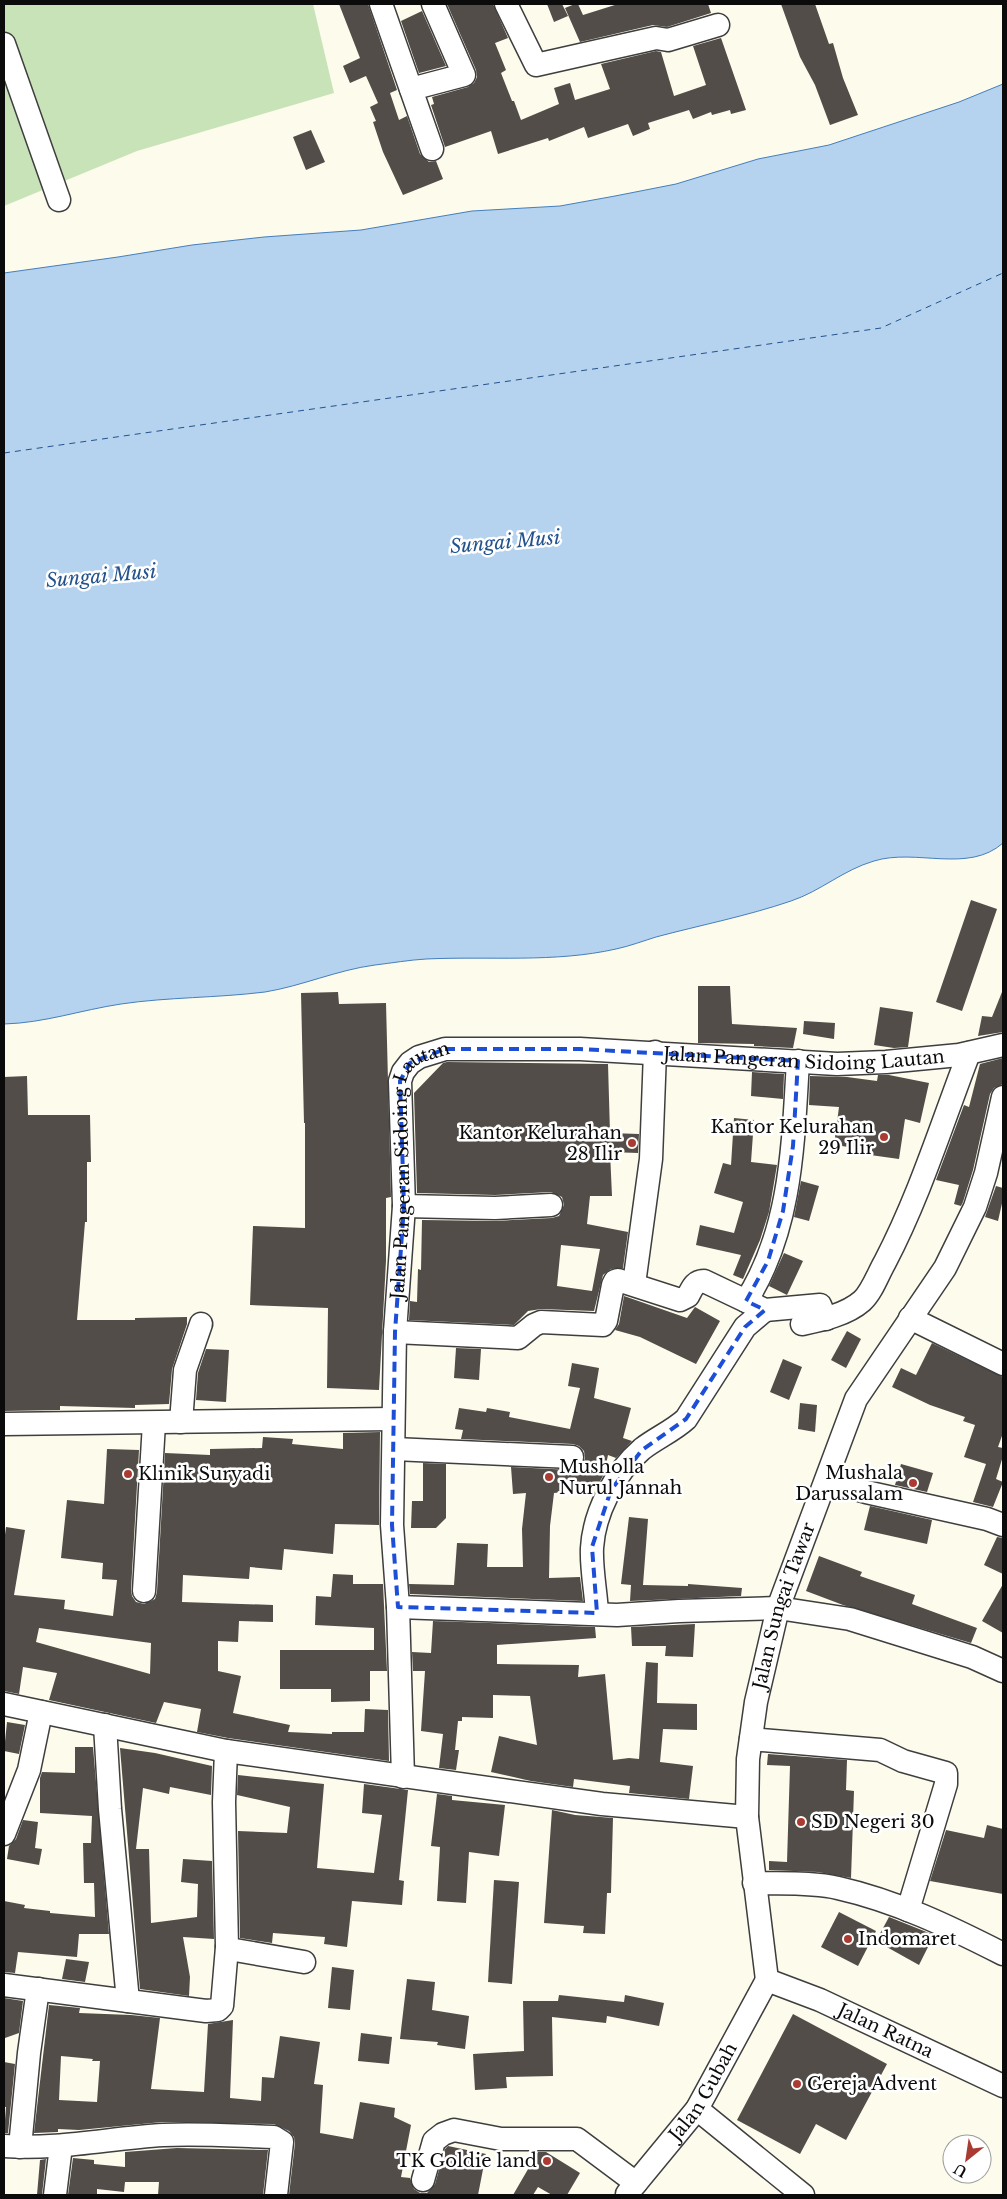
<svg xmlns="http://www.w3.org/2000/svg" width="1007" height="2199" viewBox="0 0 1007 2199" font-family="'Libre Baskerville',serif">
<style>
.green{fill:#c9e3b9}
.water{fill:#b5d2ee;stroke:#447fbd}
.lines{fill:none;stroke-linecap:round;stroke-linejoin:round}
.ferry{stroke:#23528d;stroke-width:1;stroke-dasharray:6 5;stroke-linecap:butt}
.building{fill:#524d48;fill-rule:evenodd}
.minor-casing{stroke:#3e3e3e;stroke-width:25}
.minor{stroke:#fff;stroke-width:22}
.marked{fill:none;stroke:#1d4ed8;stroke-width:4;stroke-dasharray:10 6;stroke-linejoin:round}
.poi-dot{fill:#aa3b33;stroke:#fff;stroke-width:2}
.labels{text-anchor:middle;dominant-baseline:central;stroke-width:5;stroke-linejoin:round;paint-order:stroke}
.street-label{font-size:18px;fill:#0b0b0b;stroke:#fff}
.poi-label{font-size:18px;fill:#0b0b0b;stroke:#fff;text-anchor:start}
.water-label{font-size:19px;font-style:italic;fill:#23528d;stroke:#fff}
</style>
<rect width="100%" height="100%" fill="#fdfbeb"/>
<polygon class="green" points="4,4 313,4 334,93 137,151 4,206"/>
<path class="water" d="M1003,84V843C968,874 916,848 874,861C843,870 821,891 791,901C747,916 701,925 656,937C643,941 630,946 616,949C554,963 490,956 426,959C409,960 392,963 375,965C337,970 302,986 265,992C217,998 168,997 121,1004C81,1010 44,1023 4,1024V273L118,257L192,245L264,237L361,230L472,211L560,206L615,196L676,184L758,159L829,145L959,102Z"/>
<g class="lines">
<polyline class="ferry" points="4,453 881,328 1003,273"/>
</g>
<g class="building">
<polygon points="339,4 368,4 397,90 390,93 399,120 407,116 420,154 429,162 436,161 443,179 403,195 383,152 373,122 376,121 370,107 378,103 366,76 350,83 343,66 360,58"/>
<polygon points="447,4 493,4 508,38 495,43 506,70 501,73 512,101 514,101 521,120 559,104 554,88 570,83 575,100 610,89 601,64 656,51 661,52 674,96 706,85 693,46 721,38 746,110 731,114 730,110 712,115 711,112 693,119 689,110 648,123 650,129 633,136 628,124 588,138 584,127 549,141 548,138 498,154 491,131 445,147 431,105 434,104 432,97 468,87 474,83 477,77 476,70"/>
<polygon points="547,4 562,4 568,16 554,22"/>
<polygon points="575,4 578,4 583,15 618,4 708,4 711,13 667,27 653,25 580,42 565,8"/>
<polygon points="781,4 815,4 829,44 833,43 843,78 858,115 830,125 815,85 800,57"/>
<polygon points="422,11 446,66 419,73 401,21"/>
<polygon points="311,130 325,162 306,170 293,137"/>
<polygon points="971,900 997,909 962,1011 936,1002"/>
<polygon points="698,986 730,986 732,1024 797,1028 793,1048 754,1046 754,1044 698,1043"/>
<polygon points="338,992 339,1004 386,1003 391,1197 386,1198 386,1261 379,1390 327,1388 328,1308 250,1305 253,1226 305,1228 305,1123 304,1123 301,993"/>
<polygon points="1002,992 1003,1032 978,1036 982,1016 992,1017"/>
<polygon points="880,1007 913,1012 908,1047 894,1048 874,1045"/>
<polygon points="804,1021 835,1023 834,1039 803,1034"/>
<polygon points="1003,1058 1003,1084 994,1088 990,1094 973,1170 963,1202 961,1206 954,1204 959,1185 936,1180 964,1105 969,1107 980,1064"/>
<path d="M447,1062L608,1064L610,1133L639,1134L638,1153L610,1152L612,1196H590L587,1224L628,1232L623,1268L611,1269L603,1275L594,1311L541,1309L528,1311L514,1325L409,1320L410,1301L417,1302L418,1269L421,1270L422,1220L495,1221L552,1218L559,1216L564,1205L562,1197L551,1192L495,1195L417,1193L414,1093L443,1063ZM561,1245L600,1249L592,1291L557,1286Z"/>
<polygon points="752,1072 784,1074 783,1099 751,1096"/>
<polygon points="878,1075 889,1075 929,1083 920,1123 905,1119 899,1159 863,1154 864,1149 834,1145 839,1107 809,1105 810,1076 847,1077 877,1081"/>
<polygon points="27,1076 28,1115 90,1115 91,1162 87,1162 87,1222 85,1222 77,1320 135,1320 135,1318 187,1317 187,1324 172,1369 169,1404 135,1405 135,1408 60,1406 60,1410 4,1411 4,1077"/>
<polygon points="734,1118 754,1120 751,1162 777,1165 769,1212 760,1240 743,1279 733,1275 741,1255 696,1245 700,1225 734,1233 743,1202 714,1193 723,1163 731,1165"/>
<polygon points="801,1181 819,1186 809,1221 794,1217"/>
<polygon points="996,1186 1003,1188 1003,1199 998,1221 985,1217"/>
<polygon points="784,1253 803,1261 787,1295 769,1286"/>
<polygon points="624,1296 687,1318 695,1307 720,1321 696,1364 640,1337 615,1330 619,1324"/>
<polygon points="847,1331 861,1339 846,1368 831,1360"/>
<polygon points="932,1343 1003,1377 1003,1433 998,1447 1003,1448 1003,1456 996,1479 1003,1482 993,1507 973,1502 986,1464 964,1457 975,1425 963,1421 965,1417 930,1405 892,1387 901,1368 916,1375"/>
<polygon points="456,1348 481,1349 479,1380 454,1378"/>
<polygon points="206,1349 229,1350 226,1402 196,1400 198,1373"/>
<polygon points="783,1359 802,1367 789,1400 770,1392"/>
<polygon points="572,1363 599,1368 594,1398 631,1408 623,1438 632,1441 616,1458 608,1455 604,1474 597,1487 564,1479 565,1492 554,1493 550,1526 549,1578 580,1577 583,1601 410,1594 409,1584 454,1585 457,1543 488,1544 487,1567 523,1567 522,1529 526,1493 513,1494 511,1467 572,1470 583,1464 585,1458 584,1451 579,1446 573,1444 461,1439 463,1430 455,1429 459,1408 486,1412 487,1408 510,1412 509,1417 570,1429 580,1388 568,1386"/>
<polygon points="800,1403 817,1405 815,1432 798,1429"/>
<path d="M380,1432L379,1525L335,1524L333,1554L284,1549L282,1570L250,1567L249,1579L183,1575L182,1602L273,1605V1622L239,1621L238,1642L218,1641V1671L241,1676L233,1713L290,1725L288,1732L332,1734V1732H364L365,1709L388,1710L389,1761L228,1738L197,1732L201,1709L164,1702L156,1723L49,1700L57,1673L23,1667L19,1694L4,1691V1542L6,1527L25,1530L14,1595L65,1600L64,1609L113,1616L117,1580L102,1579L103,1563L61,1558L67,1500L104,1504L107,1449L139,1450L131,1590L132,1596L136,1602L144,1604L155,1599L157,1592L165,1453L210,1455V1449L262,1448L263,1437L293,1439L292,1444L343,1449V1433ZM39,1628L151,1643L150,1674L36,1642Z"/>
<polygon points="423,1463 446,1464 446,1518 436,1528 411,1528 412,1501 423,1501"/>
<polygon points="901,1464 933,1473 927,1492 895,1485"/>
<polygon points="870,1506 932,1520 927,1544 864,1530"/>
<polygon points="629,1517 648,1519 643,1585 688,1586 688,1584 742,1588 741,1596 630,1601 631,1585 621,1584"/>
<polygon points="997,1537 1003,1538 1003,1574 984,1565"/>
<polygon points="819,1556 862,1572 860,1576 915,1595 912,1604 977,1628 971,1643 843,1605 806,1591"/>
<polygon points="333,1574 353,1575 353,1584 383,1584 387,1671 370,1671 370,1701 331,1702 331,1689 280,1689 280,1650 374,1650 374,1628 315,1625 316,1596 331,1597"/>
<polygon points="1003,1584 1003,1633 982,1621"/>
<polygon points="433,1621 595,1627 596,1638 497,1645 497,1664 579,1665 578,1677 605,1674 613,1760 629,1758 639,1759 646,1662 658,1663 657,1703 697,1704 697,1730 663,1729 660,1762 693,1766 689,1799 629,1793 630,1786 574,1779 573,1787 531,1781 491,1772 499,1736 537,1745 530,1696 493,1695 493,1718 462,1717 462,1721 458,1721 455,1750 459,1750 456,1770 439,1768 443,1734 421,1731 425,1671 413,1671 412,1652 431,1653"/>
<polygon points="695,1624 693,1657 665,1656 666,1646 632,1646 631,1627"/>
<polygon points="7,1722 25,1725 19,1754 4,1751"/>
<polygon points="75,1747 93,1747 109,1934 79,1934 77,1957 18,1952 15,1973 4,1972 4,1901 25,1905 24,1908 50,1911 50,1913 95,1917 94,1883 84,1883 83,1843 91,1843 92,1816 40,1813 40,1778 42,1772 75,1773"/>
<polygon points="120,1748 155,1753 212,1766 211,1795 170,1787 169,1794 143,1788 136,1849 149,1849 151,1923 197,1917 198,1884 181,1882 183,1859 212,1861 214,1939 183,1937 190,1977 189,1996 140,1989"/>
<polygon points="768,1754 847,1760 846,1790 854,1791 851,1878 818,1872 769,1870 769,1861 787,1862 790,1766 767,1765"/>
<polygon points="238,1775 324,1784 317,1868 374,1873 382,1815 362,1813 364,1784 408,1790 399,1880 404,1881 402,1905 352,1901 347,1947 324,1944 325,1937 273,1933 272,1943 240,1938 238,1831 287,1833 290,1807 237,1795"/>
<polygon points="437,1794 452,1796 452,1800 505,1805 499,1856 469,1852 466,1903 437,1901 440,1847 431,1846"/>
<polygon points="552,1810 575,1815 613,1818 611,1893 607,1893 605,1934 583,1933 584,1926 544,1923"/>
<polygon points="23,1820 38,1822 35,1848 42,1849 39,1865 7,1859 9,1846 16,1839"/>
<polygon points="987,1825 1003,1829 1003,1894 930,1881 946,1830 984,1838"/>
<polygon points="494,1880 519,1882 512,1984 488,1982"/>
<polygon points="839,1912 876,1931 858,1966 821,1947"/>
<polygon points="889,1917 934,1935 919,1965 876,1941"/>
<polygon points="66,1959 89,1962 85,1982 62,1979"/>
<polygon points="332,1967 354,1970 350,2010 328,2008"/>
<polygon points="407,1979 435,1982 432,2010 469,2016 465,2049 437,2045 438,2042 400,2039"/>
<polygon points="559,1995 624,2002 625,1995 664,2003 659,2026 607,2016 606,2023 552,2017 553,2076 506,2077 507,2088 475,2090 473,2054 524,2051 523,2001 558,2001"/>
<polygon points="4,1998 23,2001 19,2033 5,2038"/>
<path d="M49,2005L80,2008L79,2013L131,2015L160,2018L151,2089L204,2092L208,2024L233,2020L230,2098L261,2101L262,2077L274,2078L280,2036L320,2042L314,2084L323,2085L320,2133L353,2139L360,2102L395,2108L394,2117L411,2125L401,2177L410,2178L414,2189L420,2193H427L435,2184L445,2149L448,2146L486,2154L478,2195H289L295,2143L294,2137L289,2131L274,2124L162,2122L79,2130L58,2129V2132L34,2133ZM61,2056L93,2059L92,2061H100L97,2102L59,2100Z"/>
<polygon points="793,2014 887,2064 846,2140 816,2124 800,2154 737,2120"/>
<polygon points="361,2033 392,2037 389,2064 358,2061"/>
<polygon points="4,2062 15,2064 8,2133 4,2133 6,2107 4,2107"/>
<polygon points="177,2148 268,2150 263,2195 158,2195 159,2182 125,2182 124,2192 97,2189 97,2195 68,2195 73,2158 94,2160 94,2164 125,2167 125,2152"/>
<polygon points="538,2152 546,2152 580,2173 567,2195 552,2195 538,2187 533,2195 513,2195"/>
<polygon points="46,2159 42,2195 37,2195 40,2160"/>
</g>
<g class="lines">
<g class="minor-casing">
<g id="minor">
<polyline points="381,4 432,149"/>
<polyline points="506,4 536,65 656,38 668,40 718,25"/>
<polyline points="4,44 59,200"/>
<polyline points="411,89 464,75 433,4"/>
<polyline points="404,1206 495,1208 551,1205"/>
<polyline points="634,1284 651,1159 655,1052"/>
<path d="M746,1301C792,1229 793,1143 798,1061"/>
<polyline points="910,1318 1003,1364"/>
<path d="M802,1324C821,1320 846,1315 862,1301C872,1292 878,1274 885,1262C920,1195 942,1123 969,1053"/>
<path d="M395,1332L518,1338L534,1325L541,1322L603,1325L606,1321L613,1285L615,1281L618,1280L680,1300L688,1296C692,1289 694,1281 704,1281L765,1310L820,1305L826,1319"/>
<polyline points="181,1422 185,1370 201,1324"/>
<polyline points="4,1424 393,1419"/>
<polyline points="394,1449 572,1457"/>
<polyline points="827,1481 866,1492 987,1519 1003,1525"/>
<polyline points="144,1591 154,1423"/>
<polyline points="398,1607 617,1615 679,1611 778,1608 850,1619 972,1657 1003,1671"/>
<path d="M597,1613C596,1592 591,1569 592,1548C594,1513 615,1472 642,1449C656,1438 673,1431 686,1419L745,1327L765,1310"/>
<polyline points="4,1704 226,1751 602,1804 747,1817"/>
<polyline points="105,1725 110,1809 128,2001"/>
<polyline points="751,1739 880,1750 903,1761 946,1773 946,1784 908,1910"/>
<polyline points="226,1751 224,1802 227,1947 235,1950 304,1962"/>
<path id="s1" d="M403,1777L398,1607L392,1525L395,1332L404,1206L400,1081L403,1072L410,1063L419,1057L445,1049H580L837,1064L886,1062L959,1055L1003,1045"/>
<polyline points="4,1834 29,1770 41,1712"/>
<path d="M754,1883C782,1884 811,1882 838,1888C896,1901 950,1927 1003,1954"/>
<path id="s2" d="M767,1980L747,1817L748,1759L756,1702L778,1608L856,1399L945,1268L975,1207L986,1173L1003,1097"/>
<path id="s3" d="M767,1980L820,2000L1003,2086"/>
<polyline points="4,1985 206,2011 218,2010 222,2006 227,1947"/>
<polyline points="697,2109 803,2195"/>
<path d="M4,2146C58,2150 110,2138 163,2135C200,2133 237,2136 274,2137L282,2142L276,2195"/>
<polyline points="20,2147 29,2053 38,1989"/>
<polyline points="423,2180 434,2141 443,2134 454,2130 501,2139 577,2139 636,2183"/>
<path id="s4" d="M627,2194L697,2109L767,1980"/>
<polyline points="55,2195 61,2146"/>
</g>
</g>
<use href="#minor" class="minor"/>
</g>
<path class="marked" d="M445,1049H580L798,1061L793,1146L783,1211L768,1261L746,1301L765,1310L745,1327L686,1419L642,1450L611,1490L592,1547L597,1613L398,1607L392,1525L395,1332L404,1206L400,1081L410,1063Z"/>
<g class="poi-dot">
<circle cx="884" cy="1137" r="5"/>
<circle cx="632" cy="1143" r="5"/>
<circle cx="128" cy="1474" r="5"/>
<circle cx="549" cy="1477" r="5"/>
<circle cx="913" cy="1483" r="5"/>
<circle cx="801" cy="1822" r="5"/>
<circle cx="848" cy="1939" r="5"/>
<circle cx="797" cy="2084" r="5"/>
<circle cx="547" cy="2161" r="5"/>
</g>
<g class="labels">
<g class="street-label">
<text stroke="none"><textPath href="#s1" startOffset="1115">Jalan Pangeran Sidoing Lautan</textPath></text>
<text stroke="none"><textPath href="#s1" startOffset="619">Jalan Pangeran Sidoing Lautan</textPath></text>
<text stroke="none"><textPath href="#s2" startOffset="380">Jalan Sungai Tawar</textPath></text>
<text stroke="none"><textPath href="#s3" startOffset="129">Jalan Ratna</textPath></text>
<text stroke="none"><textPath href="#s4" startOffset="128">Jalan Gubah</textPath></text>
</g>
<g class="poi-label">
<text x="874" y="1127" text-anchor="end">Kantor Kelurahan<tspan x="874" dy="21">29 Ilir</tspan></text>
<text x="622" y="1133" text-anchor="end">Kantor Kelurahan<tspan x="622" dy="21">28 Ilir</tspan></text>
<text x="559" y="1467">Musholla<tspan x="559" dy="21">Nurul Jannah</tspan></text>
<text x="903" y="1473" text-anchor="end">Mushala<tspan x="903" dy="21">Darussalam</tspan></text>
<text x="138" y="1474">Klinik Suryadi</text>
<text x="811" y="1822">SD Negeri 30</text>
<text x="858" y="1939">Indomaret</text>
<text x="807" y="2084">Gereja Advent</text>
<text x="537" y="2161" text-anchor="end">TK Goldie land</text>
</g>
<g class="water-label">
<text transform="translate(505 542) rotate(-5)">Sungai Musi</text>
<text transform="translate(101 576) rotate(-5)">Sungai Musi</text>
</g>
</g>
<rect width="1007" height="2199" fill="none" stroke="#0b0b0b" stroke-width="10"/>
<g transform="translate(967 2159) rotate(210)"><circle r="24" fill="#ffffff" stroke="#9d9d9d"/>
<path d="M0-4L9 19L0 12L-9 19Z" fill="#aa3b33"/>
<text y="-8" font-size="14" font-weight="bold" text-anchor="middle" fill="#0b0b0b">U</text>
</g>
</svg>
